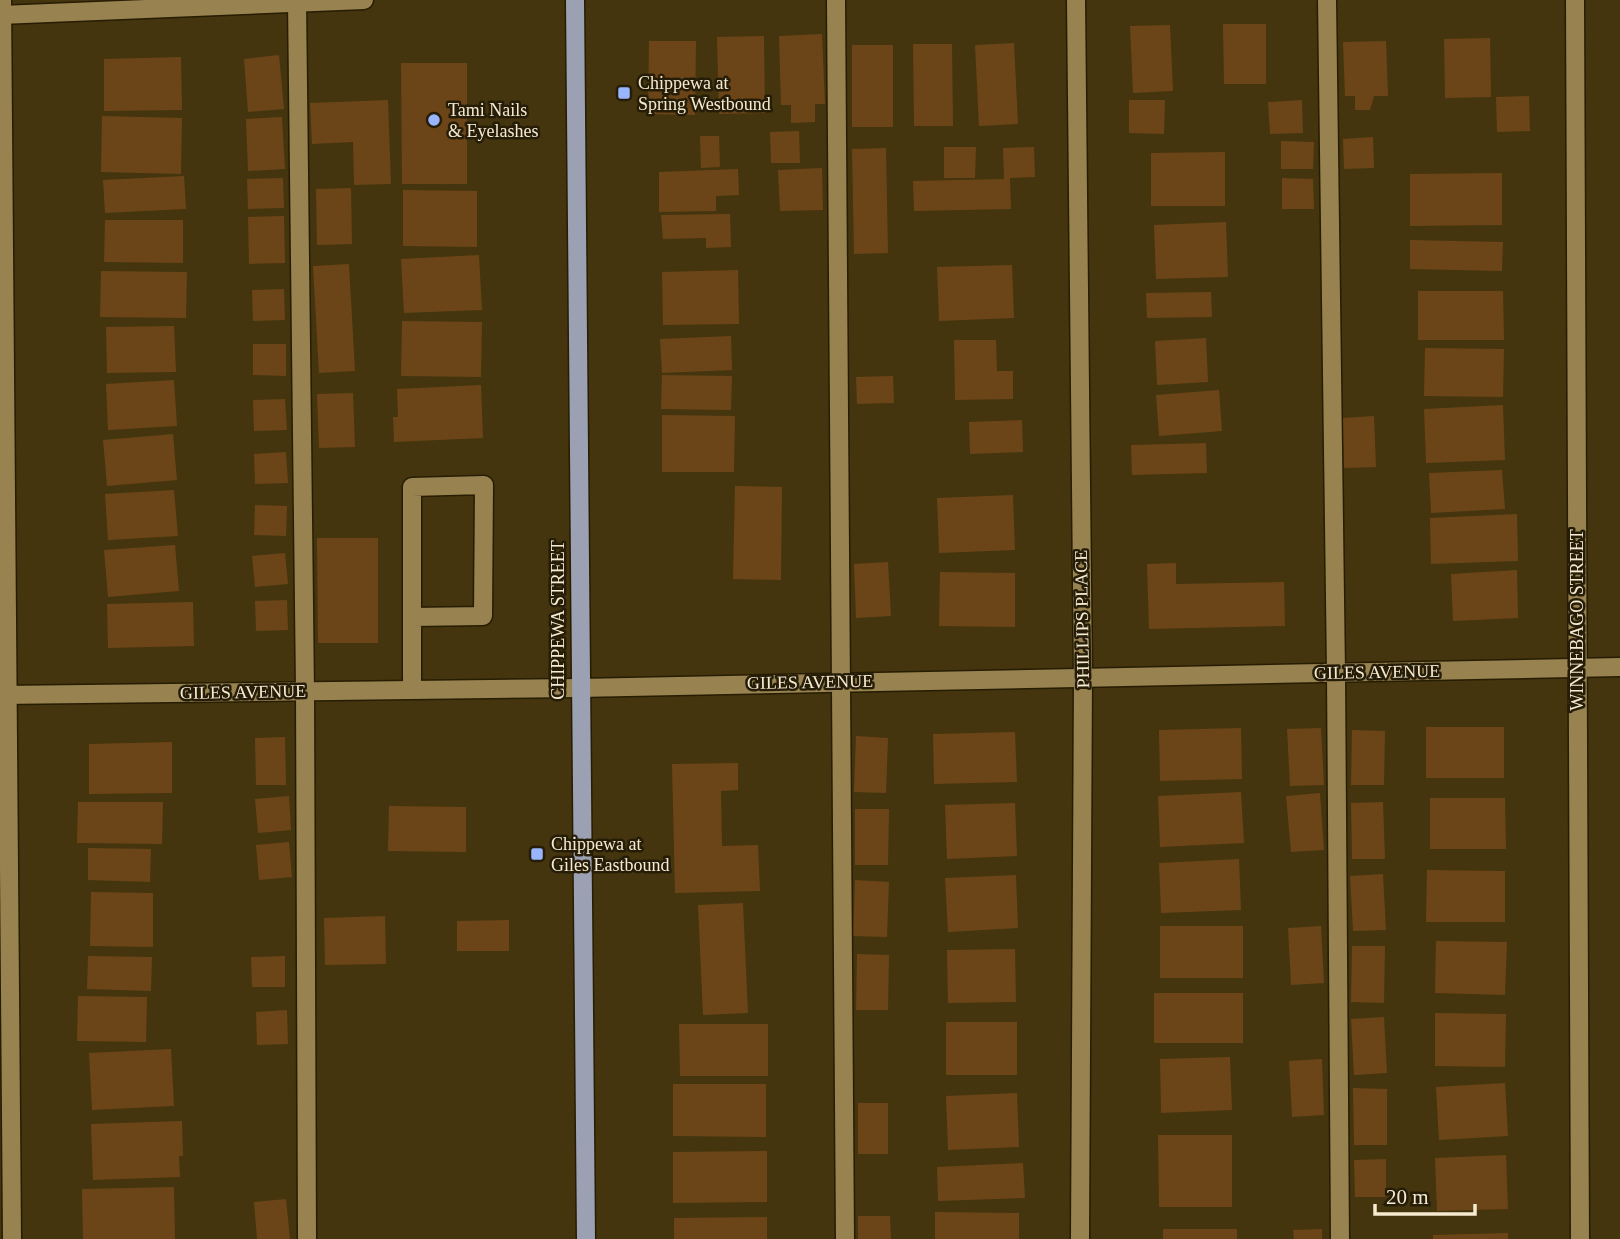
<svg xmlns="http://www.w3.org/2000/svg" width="1620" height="1239" viewBox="0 0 1620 1239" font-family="'Times New Roman',serif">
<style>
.building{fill:#6b4518}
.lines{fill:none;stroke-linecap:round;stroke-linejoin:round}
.minor-casing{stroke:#271d03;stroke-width:21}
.major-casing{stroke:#271d03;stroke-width:21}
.minor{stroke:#978250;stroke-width:18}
.major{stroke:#9ba1b2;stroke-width:18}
.poi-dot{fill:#98b5fd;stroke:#261d08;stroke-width:2.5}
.labels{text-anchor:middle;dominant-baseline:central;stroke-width:5;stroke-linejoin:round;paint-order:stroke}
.poi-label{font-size:18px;fill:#f6ead0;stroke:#261d08;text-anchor:start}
.street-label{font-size:18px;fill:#f6ead0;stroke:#261d08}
</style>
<rect width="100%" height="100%" fill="#44350e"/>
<g class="building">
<polygon points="1223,24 1266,24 1266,84 1224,84"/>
<polygon points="1170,25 1173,91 1133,93 1130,26"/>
<polygon points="822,34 825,104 815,104 815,122 791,123 791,105 781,105 779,36"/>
<polygon points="764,36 765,113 719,114 717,37"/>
<polygon points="1490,38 1491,97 1445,98 1444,39"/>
<polygon points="649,41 696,41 695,115 648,114"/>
<polygon points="1386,41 1388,96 1374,96 1370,110 1355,110 1355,96 1345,96 1343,42"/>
<polygon points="1014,43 1018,124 979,126 975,45"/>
<polygon points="913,44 952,44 953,126 914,126"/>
<rect x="852" y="45" width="41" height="82"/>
<polygon points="279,55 284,109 248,112 244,59"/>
<polygon points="181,57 182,110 104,111 104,59"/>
<polygon points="401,63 467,63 467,184 402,184"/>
<polygon points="1529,96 1530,131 1497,132 1496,97"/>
<polygon points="388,100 391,184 354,185 353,142 312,144 310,103"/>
<polygon points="1129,100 1165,100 1164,134 1129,133"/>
<polygon points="1302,100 1303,133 1270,134 1268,102"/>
<polygon points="102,116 182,118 181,174 101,172"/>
<polygon points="282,117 285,169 248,171 246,119"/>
<polygon points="799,131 800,163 771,163 770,132"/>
<polygon points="700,136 719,136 720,167 701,168"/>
<polygon points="1373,137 1374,168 1344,169 1343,139"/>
<polygon points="1281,141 1314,142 1313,169 1281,169"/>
<polygon points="944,147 976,147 975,178 944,178"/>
<polygon points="1034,147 1035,177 1010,178 1011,209 914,211 913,181 1004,179 1003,148"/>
<polygon points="886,148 888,253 854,254 852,149"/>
<polygon points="1225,152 1225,206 1151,206 1151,153"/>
<polygon points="822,168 823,210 780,211 778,170"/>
<polygon points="738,169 739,195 716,196 716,211 659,212 659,172"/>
<polygon points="1502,173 1502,225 1410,226 1410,174"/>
<polygon points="184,176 186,209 105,213 103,180"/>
<polygon points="283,178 284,208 248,209 247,179"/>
<polygon points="1282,178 1313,179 1314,209 1282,209"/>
<polygon points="351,188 352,244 317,245 316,189"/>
<polygon points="403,190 477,191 477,247 403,246"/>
<polygon points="730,214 731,247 706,248 706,238 663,239 661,215"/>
<polygon points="284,216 285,263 249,264 248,217"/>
<polygon points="105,220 183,220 183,263 104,262"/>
<polygon points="1226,222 1228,277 1156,279 1154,225"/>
<polygon points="1410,240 1503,242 1502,271 1410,269"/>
<polygon points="479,255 482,310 404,313 401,259"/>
<polygon points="349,264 355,371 319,373 313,266"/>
<polygon points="1012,265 1014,318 939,321 937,267"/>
<polygon points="738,270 739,324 663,325 662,272"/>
<polygon points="101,271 187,272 186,318 100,317"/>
<polygon points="284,289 285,320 253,321 252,290"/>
<polygon points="1418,291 1503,291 1504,340 1418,340"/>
<polygon points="1211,292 1212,317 1147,318 1146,293"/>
<polygon points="402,321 482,322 481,377 401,376"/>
<polygon points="174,326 176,372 107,373 106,327"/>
<polygon points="731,336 732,370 662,373 660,339"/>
<polygon points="1206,338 1208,382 1157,385 1155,341"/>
<polygon points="954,340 996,340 997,371 1013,371 1013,399 955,400"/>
<polygon points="253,344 286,344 286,376 253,375"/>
<polygon points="1425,348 1504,349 1503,397 1424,396"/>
<polygon points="662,375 732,376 731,410 661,409"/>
<polygon points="893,376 894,403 857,404 856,377"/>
<polygon points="174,380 177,426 108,430 106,384"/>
<polygon points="481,385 483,438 394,442 393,417 398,417 397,389"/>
<polygon points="1219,390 1222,431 1159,436 1156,395"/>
<polygon points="353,393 355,447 319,448 317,394"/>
<polygon points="285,399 287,430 254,431 253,400"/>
<polygon points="1503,405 1505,460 1426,463 1424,409"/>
<polygon points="662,415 735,416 734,472 662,472"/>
<polygon points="1374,416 1376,467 1344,468 1342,418"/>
<polygon points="1022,420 1023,452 970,454 969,422"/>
<polygon points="173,434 177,480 107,486 103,440"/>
<polygon points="1206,443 1207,473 1132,475 1131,445"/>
<polygon points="286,452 288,483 255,484 254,454"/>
<polygon points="1502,470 1505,509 1431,513 1429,473"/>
<polygon points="735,486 782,487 781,580 733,579"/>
<polygon points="174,490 178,536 108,540 105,494"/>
<polygon points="1013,495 1015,550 939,553 937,498"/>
<polygon points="255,505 287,506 286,536 254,535"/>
<polygon points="1517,514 1518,561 1431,564 1430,518"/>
<polygon points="317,538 378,538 378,643 318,643"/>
<polygon points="175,545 179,591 108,597 104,550"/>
<polygon points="285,553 288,584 255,587 252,556"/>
<polygon points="888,562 891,616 856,618 854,564"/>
<polygon points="1176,563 1176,584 1284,582 1285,626 1149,629 1147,564"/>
<polygon points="1517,570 1518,618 1453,621 1451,574"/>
<polygon points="940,572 1015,573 1015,627 939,626"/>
<polygon points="287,600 288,630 256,631 255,601"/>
<polygon points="193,602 194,646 108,648 107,604"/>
<rect x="1426" y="727" width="78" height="51"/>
<polygon points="1241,728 1242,779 1160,781 1159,730"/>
<polygon points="1321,728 1324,785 1290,786 1287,729"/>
<polygon points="1352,730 1385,731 1384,785 1351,785"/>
<polygon points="1015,732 1017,782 934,784 933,734"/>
<polygon points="856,736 888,738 886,793 854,792"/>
<polygon points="285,737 286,785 256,785 255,738"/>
<polygon points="172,742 172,793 89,794 89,744"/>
<polygon points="738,763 738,790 721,791 722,846 758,845 760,891 675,893 672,764"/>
<polygon points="1241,792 1244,843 1160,847 1158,796"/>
<polygon points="1320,793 1324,850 1291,852 1286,796"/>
<polygon points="289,796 291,830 258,833 255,799"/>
<polygon points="1430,798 1505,798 1506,849 1430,849"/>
<polygon points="78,802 163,802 162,844 77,843"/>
<polygon points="1383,802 1385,859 1352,859 1351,803"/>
<polygon points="1015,803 1017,856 947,859 945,805"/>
<polygon points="389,806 466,807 466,852 388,851"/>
<polygon points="855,809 889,809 888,865 855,865"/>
<polygon points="289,842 292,877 259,880 256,845"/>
<polygon points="88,848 151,849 150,882 88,880"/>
<polygon points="1239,859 1241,910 1161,913 1159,863"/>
<polygon points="1427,870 1505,871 1505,922 1426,922"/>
<polygon points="1383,874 1386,930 1353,931 1350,876"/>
<polygon points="1016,875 1018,928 948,932 945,878"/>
<polygon points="855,880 889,882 887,937 853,936"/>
<polygon points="91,892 153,893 153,947 90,946"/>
<polygon points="743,903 748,1013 703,1015 698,905"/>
<polygon points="385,916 386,964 325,965 324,918"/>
<polygon points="509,920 509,951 457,951 457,921"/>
<rect x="1160" y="926" width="83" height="52"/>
<polygon points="1321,926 1324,983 1291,985 1288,928"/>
<polygon points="1436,941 1507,942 1505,995 1435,993"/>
<polygon points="1352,946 1385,946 1384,1003 1351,1002"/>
<polygon points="1015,949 1016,1002 948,1003 947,950"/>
<polygon points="857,954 889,955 888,1010 856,1010"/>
<polygon points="88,956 152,957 151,991 87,989"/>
<polygon points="285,956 285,987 252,987 251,957"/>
<rect x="1154" y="993" width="89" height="50"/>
<polygon points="78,996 147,997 146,1042 77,1041"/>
<polygon points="287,1010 288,1044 257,1045 256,1012"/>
<polygon points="1435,1013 1506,1014 1505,1067 1435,1066"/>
<polygon points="1384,1017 1387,1073 1354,1075 1351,1019"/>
<rect x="946" y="1022" width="71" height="53"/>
<polygon points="679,1024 768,1024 768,1076 680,1076"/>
<polygon points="171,1049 174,1106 92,1110 89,1053"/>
<polygon points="1230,1057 1232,1110 1161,1113 1160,1059"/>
<polygon points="1322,1059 1324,1115 1292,1117 1289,1061"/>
<polygon points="1505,1083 1508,1136 1439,1140 1436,1087"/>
<polygon points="673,1084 766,1084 766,1137 673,1136"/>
<polygon points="1353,1088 1387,1089 1387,1145 1354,1145"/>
<polygon points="1017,1093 1019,1147 948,1150 946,1096"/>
<rect x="858" y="1103" width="30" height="51"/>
<polygon points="182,1121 183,1156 179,1156 180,1177 93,1180 91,1124"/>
<polygon points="1158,1135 1232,1135 1232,1207 1159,1207"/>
<polygon points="767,1151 767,1202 673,1203 673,1152"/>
<polygon points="1506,1155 1508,1209 1437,1211 1435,1158"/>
<polygon points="1386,1159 1386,1197 1355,1197 1354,1160"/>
<polygon points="1023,1163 1025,1198 938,1201 937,1167"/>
<polygon points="174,1187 175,1239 83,1239 82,1189"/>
<polygon points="286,1199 290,1239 257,1239 254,1202"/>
<polygon points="935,1212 1019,1213 1019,1239 935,1239"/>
<polygon points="858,1216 890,1216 891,1239 858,1239"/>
<polygon points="767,1217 767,1239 674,1239 674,1218"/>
<rect x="1163" y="1229" width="74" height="10"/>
<polygon points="1322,1229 1322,1239 1294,1239 1293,1230"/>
<polygon points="1508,1233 1508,1239 1433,1239 1433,1235"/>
</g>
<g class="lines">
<g class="minor-casing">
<g id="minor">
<polyline points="2,0 12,1239"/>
<polyline points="297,0 305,691 307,1239"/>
<polyline points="836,0 845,1239"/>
<polyline points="1076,0 1083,679 1080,1239"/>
<polyline points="1327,0 1336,673 1340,1239"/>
<polyline points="1575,0 1580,1239"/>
<polyline points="0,15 364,0"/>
<polyline points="412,617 483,616 484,485 412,487 412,689"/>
<polyline points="0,695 579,688 1620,667"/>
</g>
</g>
<g class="major-casing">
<polyline id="major" points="575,0 586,1239"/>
</g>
<use href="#minor" class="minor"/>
<use href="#major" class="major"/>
</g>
<g class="poi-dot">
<rect x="617" y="86" width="14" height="14" rx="3.5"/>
<circle cx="434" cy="120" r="7"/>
<rect x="530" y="847" width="14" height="14" rx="3.5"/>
</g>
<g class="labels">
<g class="poi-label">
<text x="638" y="83">Chippewa at<tspan x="638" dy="21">Spring Westbound</tspan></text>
<text x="448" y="110">Tami Nails<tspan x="448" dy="21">&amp; Eyelashes</tspan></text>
<text x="551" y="844">Chippewa at<tspan x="551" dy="21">Giles Eastbound</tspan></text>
</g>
<g class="street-label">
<text transform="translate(1082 619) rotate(-91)">PHILLIPS PLACE</text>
<text transform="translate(558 620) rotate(-90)">CHIPPEWA STREET</text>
<text transform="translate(1577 620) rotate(-90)">WINNEBAGO STREET</text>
<text transform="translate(1377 672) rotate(-1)">GILES AVENUE</text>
<text transform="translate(810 682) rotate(-1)">GILES AVENUE</text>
<text transform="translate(243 692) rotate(-1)">GILES AVENUE</text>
</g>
</g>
<path d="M1375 1204v10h100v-10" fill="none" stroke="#f6ead0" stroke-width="3.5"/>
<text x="1386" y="1204" font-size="21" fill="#f6ead0" stroke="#261d08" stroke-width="5" paint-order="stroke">20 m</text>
</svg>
